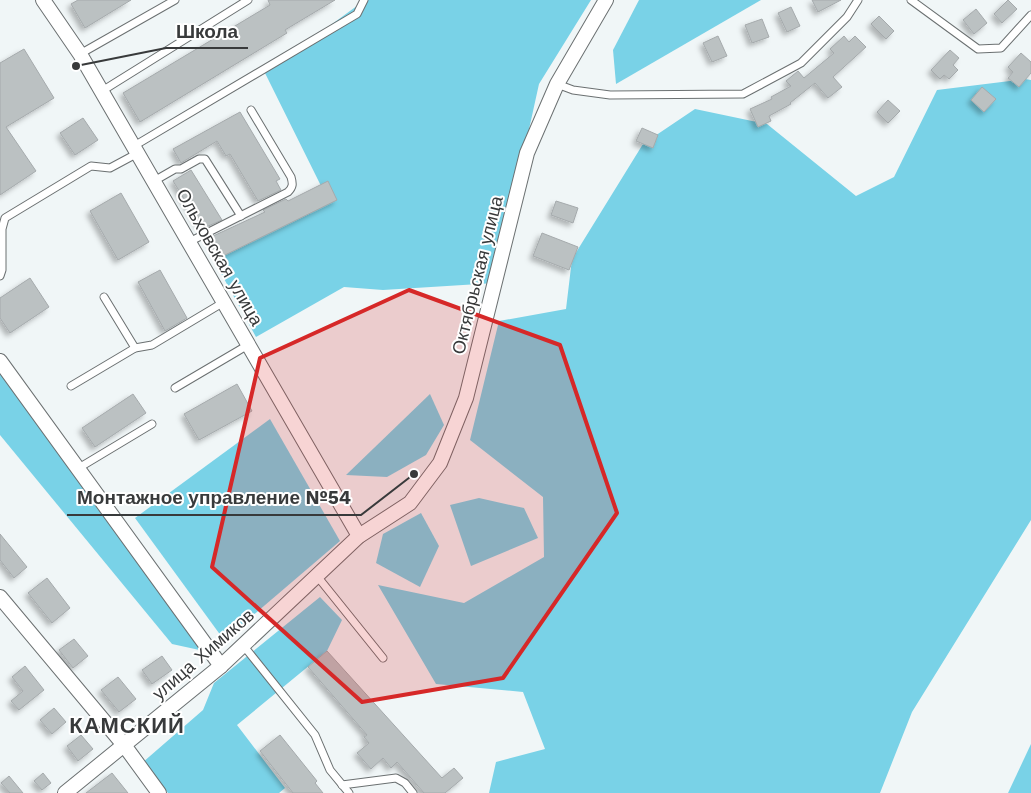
<svg xmlns="http://www.w3.org/2000/svg" width="1031" height="793" viewBox="0 0 1031 793" font-family="'Work Sans',sans-serif">
<style>
.forest{fill:#79d2e7}
.building{fill:#bbc1c2;stroke:#a5aaac;filter:url(#shadow)}
.lines{fill:none;stroke-linecap:round;stroke-linejoin:round}
.service-casing{stroke:#6b7071;stroke-width:9}
.minor-casing{stroke:#6b7071;stroke-width:16}
.service{stroke:#fff;stroke-width:7}
.minor{stroke:#fff;stroke-width:14}
.marked{fill:#d62828;fill-opacity:0.2;stroke:#d62828;stroke-width:4;stroke-linejoin:round}
.labels{text-anchor:middle;dominant-baseline:central;stroke-width:4;stroke-linejoin:round;paint-order:stroke}
.street-label{font-size:18px;fill:#383a3b;stroke:#fff}
.district-label{font-size:22px;font-weight:bold;letter-spacing:1px;fill:#383a3b;stroke:#fff}
.leader{fill:none;stroke:#383a3b;stroke-width:2}
.callout-dot{fill:#383a3b;stroke:#fff;stroke-width:2}
.callout-label{font-size:19px;text-anchor:middle;font-weight:bold;fill:#383a3b;stroke:#fff;stroke-width:4;stroke-linejoin:round;paint-order:stroke}
</style>
<defs>
<filter id="shadow"><feDropShadow dx="-3.5" dy="3.5" stdDeviation="2.5" flood-color="#0004"/></filter>
</defs>
<rect width="100%" height="100%" fill="#f0f6f7"/>
<g class="forest">
<polygon points="365,0 591,0 539,84 495,283 383,290 344,287 256,337 211,255 326,196 265,73"/>
<polygon points="639,0 761,0 616,84 613,50"/>
<polygon points="1025,79 1031,80 1031,520 912,712 880,793 489,793 496,762 545,749 523,692 436,684 378,585 464,603 544,557 543,497 470,440 499,321 566,309 572,259 643,144 695,109 767,124 856,196 894,177 937,90"/>
<polygon points="0,370 204,651 172,644 0,435"/>
<polygon points="430,394 444,425 426,455 387,477 346,475"/>
<polygon points="270,419 340,541 224,640 135,518"/>
<polygon points="479,498 524,508 538,538 471,566 450,505"/>
<polygon points="421,513 439,546 420,587 376,563 383,534"/>
<polygon points="320,597 342,620 327,651 237,725 285,788 279,793 168,793 142,763 203,710 214,683"/>
<polygon points="1031,744 1031,793 1008,793"/>
</g>
<g class="building">
<polygon points="78,0 131,0 85,28 71,4"/>
<polygon points="268,0 335,0 285,30 287,33 140,122 123,93 270,5"/>
<polygon points="812,0 841,0 818,12"/>
<polygon points="1008,0 1017,9 1002,23 994,14"/>
<polygon points="791,7 800,26 787,32 778,13"/>
<polygon points="976,9 987,23 974,34 963,20"/>
<polygon points="879,16 894,31 886,39 871,24"/>
<polygon points="762,19 769,37 752,43 745,25"/>
<polygon points="718,36 727,56 712,62 703,43"/>
<polygon points="844,36 849,42 855,36 866,47 833,77 842,87 828,98 815,83 790,103 791,104 769,116 771,121 758,127 750,109 772,99 771,97 791,86 786,81 798,71 804,78 834,53 830,49"/>
<polygon points="24,49 54,98 6,127 36,171 0,195 0,63"/>
<polygon points="950,50 959,58 953,65 958,70 949,79 944,75 940,79 931,70"/>
<polygon points="1021,53 1031,62 1031,73 1019,87 1008,78 1013,72 1008,67"/>
<polygon points="982,87 996,99 984,112 971,100"/>
<polygon points="888,100 900,111 888,123 877,112"/>
<polygon points="240,112 280,179 276,181 281,190 258,201 230,154 226,156 217,141 181,163 173,149"/>
<polygon points="83,118 98,140 75,155 60,133"/>
<polygon points="642,128 658,135 653,148 636,141"/>
<polygon points="191,170 222,220 206,227 205,224 201,226 173,181"/>
<polygon points="328,181 337,200 221,257 211,237 265,212 263,210 286,199 288,201"/>
<polygon points="121,193 149,242 118,260 90,211"/>
<polygon points="556,201 578,208 573,223 551,215"/>
<polygon points="542,233 578,247 569,270 533,256"/>
<polygon points="160,270 187,318 165,331 138,282"/>
<polygon points="30,278 49,307 10,333 0,318 0,298"/>
<polygon points="237,384 252,411 199,440 184,414"/>
<polygon points="133,394 146,413 95,447 82,428"/>
<polygon points="0,534 27,567 14,578 0,560"/>
<polygon points="47,578 70,608 52,623 28,593"/>
<polygon points="74,639 88,656 73,668 59,650"/>
<polygon points="327,651 442,778 454,768 463,778 445,793 424,793 397,762 391,768 383,758 371,769 357,753 369,743 364,737 367,735 308,667"/>
<polygon points="162,656 172,670 152,684 142,670"/>
<polygon points="25,666 44,690 19,710 11,701 23,691 12,677"/>
<polygon points="118,677 136,699 119,712 101,690"/>
<polygon points="54,708 66,722 52,734 40,720"/>
<polygon points="81,735 93,749 78,761 67,746"/>
<polygon points="280,735 317,781 315,783 323,793 293,793 260,751"/>
<polygon points="43,773 51,783 42,790 34,781"/>
<polygon points="112,773 128,793 86,793"/>
<polygon points="9,776 23,793 10,793 1,783"/>
</g>
<g class="lines">
<g class="service-casing">
<g id="service">
<polyline points="911,0 978,49 1001,48 1031,15"/>
<polyline points="80,54 175,0"/>
<polyline points="557,84 573,90 610,95 743,94 801,63 847,17 858,0"/>
<polyline points="102,91 248,0"/>
<polyline points="134,146 357,14 364,0"/>
<polyline points="154,181 175,169 181,169 199,159 205,159 241,216"/>
<path d="M189,242L288,192C293,187 293,184 291,177L251,110"/>
<polyline points="0,276 2,270 2,229 5,218 91,166 110,168 138,153"/>
<polyline points="104,297 135,348"/>
<polyline points="71,386 135,348 152,345 224,302"/>
<polyline points="175,388 248,345"/>
<polyline points="77,469 152,424"/>
<polyline points="317,576 383,658"/>
<polyline points="243,645 315,735 330,770 349,793"/>
<polyline points="342,785 396,778 405,783 413,793"/>
</g>
</g>
<g class="minor-casing">
<g id="minor">
<polyline points="43,0 80,54 359,536"/>
<polyline points="0,361 221,666"/>
<polyline points="0,597 124,745 159,793"/>
<polyline points="65,793 221,666 359,536 410,503 440,463 466,398 527,153 557,84 606,0"/>
</g>
</g>
<use href="#service" class="service"/>
<use href="#minor" class="minor"/>
</g>
<path class="marked" d="M409,290L560,345L617,513L503,678L362,702L212,567L260,358Z"/>
<g class="labels">
<g class="street-label">
<text transform="translate(220 257) rotate(60)">Ольховская улица</text>
<text transform="translate(477 275) rotate(-76)">Октябрьская улица</text>
<text transform="translate(203 654) rotate(-41)">улица Химиков</text>
</g>
<g class="district-label">
<text x="127" y="725">КАМСКИЙ</text>
</g>
</g>
<path class="leader" d="M76 66L166 48H248M414 474L361 515H67"/>
<g class="callout-dot">
<circle cx="76" cy="66" r="5"/>
<circle cx="414" cy="474" r="5"/>
</g>
<g class="callout-label">
<text x="207" y="38">Школа</text>
<text x="214" y="504">Монтажное управление №54</text>
</g>
</svg>
